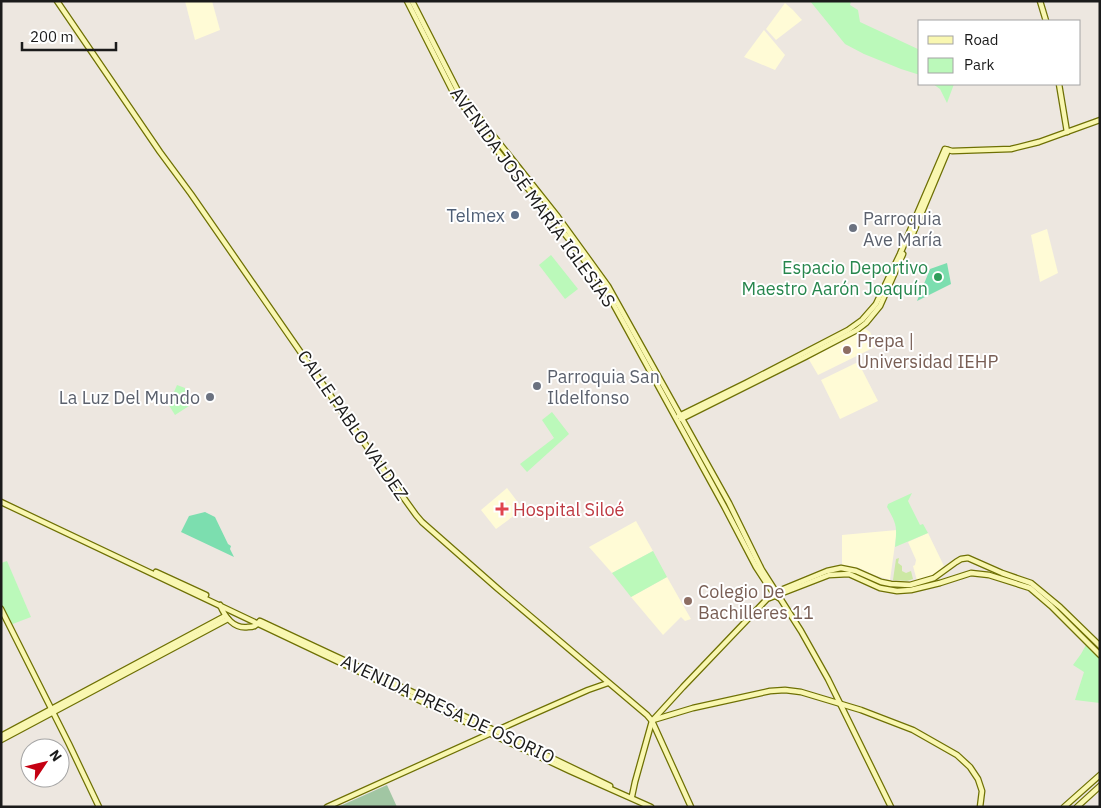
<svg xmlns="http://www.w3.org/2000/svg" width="1101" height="808" viewBox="0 0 1101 808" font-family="'IBM Plex Sans',sans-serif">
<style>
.education{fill:#fffbd6}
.grass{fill:#cce8a4}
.cemetery{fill:#a1c6a3}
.park{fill:#bbf9ba}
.pitch{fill:#7cdeaf}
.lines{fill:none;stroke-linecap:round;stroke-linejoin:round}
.secondary-casing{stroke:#6e7004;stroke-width:7}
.secondary{stroke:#f9f7b1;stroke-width:4.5}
.service-dot{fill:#5c6f8a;stroke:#fff;stroke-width:2}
.worship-dot{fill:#6b7280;stroke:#fff;stroke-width:2}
.leisure-dot{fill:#2e9e5b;stroke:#fff;stroke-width:2}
.education-dot{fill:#8d6e63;stroke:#fff;stroke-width:2}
.health-dot{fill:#e0444e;stroke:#fff;stroke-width:2}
.labels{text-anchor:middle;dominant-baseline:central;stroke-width:4;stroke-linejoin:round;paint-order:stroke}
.street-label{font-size:18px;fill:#1b1b1b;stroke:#fff}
.service-label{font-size:18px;fill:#4e5e75;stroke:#fff;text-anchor:end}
.worship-label{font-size:18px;fill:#5b616d;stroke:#fff;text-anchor:start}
.leisure-label{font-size:18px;fill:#27864d;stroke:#fff;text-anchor:end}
.education-label{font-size:18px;fill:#785e54;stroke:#fff;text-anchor:start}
.health-label{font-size:18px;fill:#be3a42;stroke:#fff;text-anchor:start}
</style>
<rect width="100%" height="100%" fill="#ede7e0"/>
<g class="education">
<polygon points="185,1 212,1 220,30 195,40"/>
<polygon points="785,3 793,10 802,20 776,40 766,29"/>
<polygon points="764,30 785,55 775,70 744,57"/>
<polygon points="1047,229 1058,273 1040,282 1031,235"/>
<polygon points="864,328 870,332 877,346 818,375 808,358 845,341"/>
<polygon points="858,362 878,401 840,419 821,380"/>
<polygon points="507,488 523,509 496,529 481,510"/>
<polygon points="636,521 653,551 612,573 589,547"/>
<polygon points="897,530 890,580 874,575 859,568 842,566 842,535"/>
<polygon points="928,533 944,566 934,575 917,581 913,566 915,565 916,560 908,542"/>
<polygon points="667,577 691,619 685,621 681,617 663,635 631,597"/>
</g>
<polygon class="grass" points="899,558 898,563 902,566 902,571 906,573 911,571 913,579 907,581 893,580 896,559"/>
<polygon class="cemetery" points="387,785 397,807 338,807"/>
<g class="park">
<polygon points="810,1 851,1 850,5 858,10 860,22 920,50 920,75 901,69 864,54 845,44"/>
<polygon points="933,84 954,84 947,103 940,89"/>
<polygon points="551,255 578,289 565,299 539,265"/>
<polygon points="177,385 185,388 186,397 189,406 175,415 165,399 174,392"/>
<polygon points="552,412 569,434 527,472 520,464 554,438 542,420"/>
<path d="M912,493L908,501L920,525L923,524L928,533L895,547C897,526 897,525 887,507L888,504Z"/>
<polygon points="653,551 667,577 631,597 612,573"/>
<polygon points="7,561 31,617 10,625 1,605 1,563"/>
<polygon points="1086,645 1100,659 1100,703 1075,700 1084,672 1073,665 1081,654"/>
</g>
<g class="pitch">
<polygon points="947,263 951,284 917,301 930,269"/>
<polygon points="205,512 215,517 228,544 231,546 230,549 234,557 181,532 189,516"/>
</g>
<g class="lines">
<g class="secondary-casing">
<g id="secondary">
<polyline points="57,1 160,152 191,194 342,412 416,515 422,522 497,588 647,715 652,721 691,807"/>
<polyline points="407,1 454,94 495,148 568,238 605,289 724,506 756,567 767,584 776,596 779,598"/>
<polyline points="412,1 458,91 558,217 608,286 729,503 762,570 801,631 828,679 891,807"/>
<polyline points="1040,1 1046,21"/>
<polyline points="1059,84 1067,132"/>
<polyline points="909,243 948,150"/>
<polyline points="679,416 746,383 848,330 862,320 876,304 900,254 945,149 952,151 1011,149 1039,142 1100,120"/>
<polyline points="681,419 805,357 857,330 866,323 880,306 903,254"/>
<polyline points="1,502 440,710 570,771 651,807"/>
<polyline points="156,572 206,595"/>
<polyline points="776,592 827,571 841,568 856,571 881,582 891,584 910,585 934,578 956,562 961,559 968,558 1002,573 1031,583 1060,607 1100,646"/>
<path d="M220,605C225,617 234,629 248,627C254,627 256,626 259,622"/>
<polyline points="1,609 69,744 99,807"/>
<polyline points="260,621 496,731 610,786"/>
<polyline points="653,720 693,708 770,691 785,690 801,692 861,710 913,730 957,755 970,767 978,779 982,791 980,807"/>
<polyline points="1,736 225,616"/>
<polyline points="1,740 228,619"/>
<polyline points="632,796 635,782 652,721 683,687 767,599 829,575 849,574 880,588 897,591 911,590 940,583 971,573 989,575 1030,588 1051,606 1100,655"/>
<polyline points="327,807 522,719 588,690 608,683"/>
<polyline points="1064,807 1100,775"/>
<polyline points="1077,807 1100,786"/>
</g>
</g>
<use href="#secondary" class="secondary"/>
</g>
<circle class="service-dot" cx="515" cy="215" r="5"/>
<g class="worship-dot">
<circle cx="853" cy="228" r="5"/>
<circle cx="537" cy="386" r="5"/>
<circle cx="210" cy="397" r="5"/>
</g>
<circle class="leisure-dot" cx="938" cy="277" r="5"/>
<g class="education-dot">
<circle cx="847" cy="350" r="5"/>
<circle cx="688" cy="601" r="5"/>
</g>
<path class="health-dot" d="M499.5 501.5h5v5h5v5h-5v5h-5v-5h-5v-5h5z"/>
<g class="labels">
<g class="street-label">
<text transform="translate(533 197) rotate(54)">AVENIDA JOSÉ MARÍA IGLESIAS</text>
<text transform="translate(353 425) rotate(55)">CALLE PABLO VALDEZ</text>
<text transform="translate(448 709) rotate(25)">AVENIDA PRESA DE OSORIO</text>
</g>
<g class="service-label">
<text x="505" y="215">Telmex</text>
</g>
<g class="worship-label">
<text x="863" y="218">Parroquia<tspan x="863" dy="21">Ave María</tspan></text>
<text x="547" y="376">Parroquia San<tspan x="547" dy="21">Ildelfonso</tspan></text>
<text x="200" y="397" text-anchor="end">La Luz Del Mundo</text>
</g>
<g class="leisure-label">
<text x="928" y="267">Espacio Deportivo<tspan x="928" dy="21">Maestro Aarón Joaquín</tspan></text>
</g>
<g class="education-label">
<text x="857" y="340">Prepa |<tspan x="857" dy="21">Universidad IEHP</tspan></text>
<text x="698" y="591">Colegio De<tspan x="698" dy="21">Bachilleres 11</tspan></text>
</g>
<g class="health-label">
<text x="513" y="509">Hospital Siloé</text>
</g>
</g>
<rect width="1101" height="808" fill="none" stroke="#1b1b1b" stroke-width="5"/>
<rect x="918" y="20" width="162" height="65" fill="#ffffff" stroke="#a4a4a4"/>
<rect x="928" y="36" width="25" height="8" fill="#f9f7b1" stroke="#a4a4a4"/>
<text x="964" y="45" font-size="15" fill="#1b1b1b">Road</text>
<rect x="928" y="58" width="25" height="15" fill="#bbf9ba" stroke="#a4a4a4"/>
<text x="964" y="70" font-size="15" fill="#1b1b1b">Park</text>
<g transform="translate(45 763) rotate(55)"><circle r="24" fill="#ffffff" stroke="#a4a4a4"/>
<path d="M0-4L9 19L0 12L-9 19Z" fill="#c50012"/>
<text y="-8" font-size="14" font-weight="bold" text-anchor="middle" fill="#1b1b1b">N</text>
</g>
<path d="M22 42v8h94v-8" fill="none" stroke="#1b1b1b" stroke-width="2.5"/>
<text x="30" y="42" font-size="15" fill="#1b1b1b" stroke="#ffffff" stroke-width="4" paint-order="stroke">200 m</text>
</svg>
